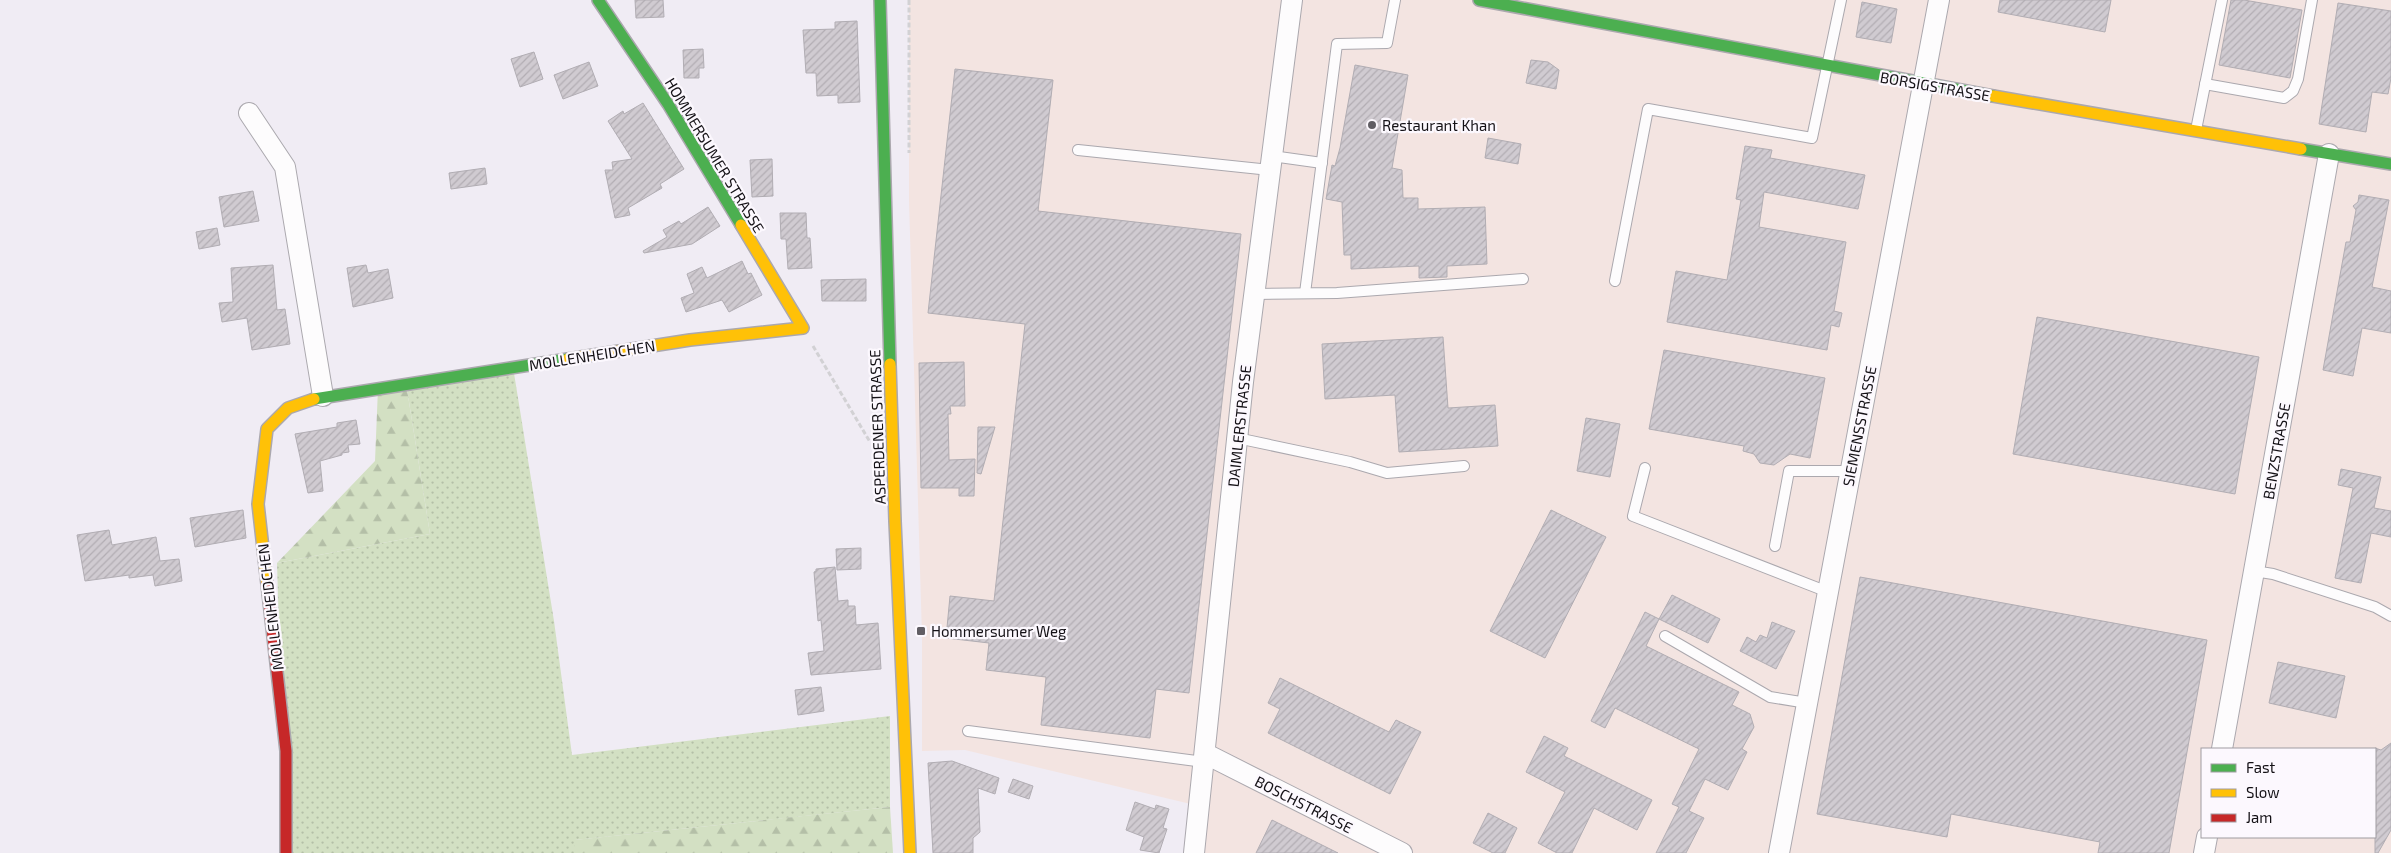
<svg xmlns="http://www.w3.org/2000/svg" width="2391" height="853" viewBox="0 0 2391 853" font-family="'Exo 2',sans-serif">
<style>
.commercial{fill:#f3e4e1;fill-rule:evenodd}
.grass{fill:url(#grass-dots)}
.forest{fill:url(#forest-firs)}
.building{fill:url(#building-hatch);stroke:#b1adb3}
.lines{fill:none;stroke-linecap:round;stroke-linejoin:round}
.lane-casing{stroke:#aba8ae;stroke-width:12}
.street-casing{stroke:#aba8ae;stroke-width:22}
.fast-casing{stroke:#aba8ae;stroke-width:14}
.slow-casing{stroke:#aba8ae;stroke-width:14}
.jam-casing{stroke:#aba8ae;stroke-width:14}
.path{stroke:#d2d1d4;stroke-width:3;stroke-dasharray:5 2.5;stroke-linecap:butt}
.lane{stroke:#fdfcfd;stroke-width:10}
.street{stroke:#fdfcfd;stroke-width:20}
.fast{stroke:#4caf50;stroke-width:11}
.slow{stroke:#ffc107;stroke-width:11}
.jam{stroke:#c62828;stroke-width:11}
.poi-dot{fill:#615e64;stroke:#fcf8fe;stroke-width:2}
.labels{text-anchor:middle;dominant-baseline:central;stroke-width:4.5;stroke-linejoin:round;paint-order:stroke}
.street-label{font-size:15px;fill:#141116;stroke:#fcf8fe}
.poi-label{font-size:15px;fill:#141116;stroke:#fcf8fe;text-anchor:start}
</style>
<defs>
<pattern id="grass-dots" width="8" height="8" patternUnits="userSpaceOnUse" patternTransform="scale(1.25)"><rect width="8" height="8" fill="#d3e0c3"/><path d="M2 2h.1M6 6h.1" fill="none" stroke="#b4bfa7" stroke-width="1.8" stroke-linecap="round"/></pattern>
<pattern id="forest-firs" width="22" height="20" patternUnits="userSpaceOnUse" patternTransform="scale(1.25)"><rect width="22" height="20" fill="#d3e0c3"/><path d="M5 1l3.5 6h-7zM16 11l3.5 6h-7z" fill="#b4bfa7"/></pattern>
<pattern id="building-hatch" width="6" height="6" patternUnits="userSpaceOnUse" patternTransform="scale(1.25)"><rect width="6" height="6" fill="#d0cbd1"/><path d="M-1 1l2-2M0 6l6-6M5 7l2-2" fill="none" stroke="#b2adb3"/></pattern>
</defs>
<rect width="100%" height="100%" fill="#f0ecf4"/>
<path class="commercial" d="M909,0H2391V853H1194L1199,806L965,750L922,751V636L909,201ZM2202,749H2375V837H2202Z"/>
<polygon class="grass" points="513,367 554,621 572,755 890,716 890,807 575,840 575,853 286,853 277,563 430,534 406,383"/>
<g class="forest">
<polygon points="406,383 430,534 277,563 375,461 378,388"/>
<polygon points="890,807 893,853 575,853 574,840"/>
</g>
<g class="building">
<polygon points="635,0 663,0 664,17 636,18"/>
<polygon points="2000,0 2111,0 2105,32 1998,12"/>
<polygon points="2231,0 2244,0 2302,10 2290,78 2219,65"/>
<polygon points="1862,2 1897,9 1891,43 1856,37"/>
<polygon points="2338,3 2391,11 2391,78 2388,94 2372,92 2366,132 2319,124"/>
<polygon points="857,21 860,102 838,103 838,95 817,96 816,73 806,73 803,30 835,29 835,22"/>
<polygon points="703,49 704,68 699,68 699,78 684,78 683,50"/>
<polygon points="534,52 543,79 520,87 511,59"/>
<polygon points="1531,60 1548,62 1559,70 1556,89 1526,83"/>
<polygon points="589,62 598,86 563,99 554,75"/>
<polygon points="1355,65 1408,75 1392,168 1402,170 1403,198 1418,198 1418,209 1485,207 1487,264 1447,266 1447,277 1419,278 1419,266 1351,269 1351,255 1344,255 1342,202 1326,199 1332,165 1335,166 1340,148"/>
<polygon points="955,69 1053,80 1038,211 1241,234 1189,693 1156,689 1150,738 1041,725 1046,677 986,670 989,643 946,638 950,596 994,601 1025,324 928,313"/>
<polygon points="643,103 684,169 660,184 662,188 628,208 630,215 615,218 605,170 613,170 612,162 632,159 608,121 623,111 624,114"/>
<polygon points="1488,138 1521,144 1518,164 1485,158"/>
<polygon points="1745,146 1772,150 1770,158 1865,175 1858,209 1764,192 1759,227 1846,242 1834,311 1842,313 1839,327 1831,325 1827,350 1667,322 1676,271 1727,280 1741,200 1736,199"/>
<polygon points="772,159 773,196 752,197 750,160"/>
<polygon points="485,168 487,184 451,189 449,173"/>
<polygon points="253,191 259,221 224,227 219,197"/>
<polygon points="2359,195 2389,200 2372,287 2391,291 2391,333 2362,328 2353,376 2323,370 2346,242 2350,242 2356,210 2353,206 2358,202"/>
<polygon points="708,207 720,226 692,244 644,253 643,251 667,237 663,230 679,221 681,224"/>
<polygon points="780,213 806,213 807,238 810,238 812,268 788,269 786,239 781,239"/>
<polygon points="217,228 220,245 199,249 196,232"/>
<polygon points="742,261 748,274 751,273 762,295 729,312 722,300 686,312 681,298 694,293 687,274 702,267 707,278"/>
<polygon points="273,265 277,310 285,309 290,344 252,350 247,318 222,322 219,303 233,302 231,268"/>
<polygon points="366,265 368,273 388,269 393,298 353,307 347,268"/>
<polygon points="866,279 866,301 822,301 821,280"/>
<polygon points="2037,317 2259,357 2235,494 2013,454"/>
<polygon points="1443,337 1448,408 1495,405 1498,446 1399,452 1395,395 1325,399 1322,344"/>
<polygon points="1664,350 1825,378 1810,458 1790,454 1774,465 1760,463 1754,454 1743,451 1744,446 1649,429"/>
<polygon points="964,362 965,406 950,406 951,414 948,414 949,460 975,459 974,496 959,496 959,488 921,488 919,363"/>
<polygon points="1586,418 1620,424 1610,477 1577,471"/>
<polygon points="356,420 360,444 348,445 349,452 342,453 342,455 320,461 323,491 308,493 295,434 337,427 337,423"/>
<polygon points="978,427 995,427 981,474 977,473"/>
<polygon points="2341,469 2381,477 2374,508 2391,511 2391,537 2371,533 2361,583 2335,578 2353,488 2338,485"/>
<polygon points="243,510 246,538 195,547 190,518"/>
<polygon points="1551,510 1606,537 1545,658 1490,631"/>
<polygon points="109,530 112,545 156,537 160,561 179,559 182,581 155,586 153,575 129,578 129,575 85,581 77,535"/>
<polygon points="861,548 861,569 837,570 836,549"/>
<polygon points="835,567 838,601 848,600 848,606 855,606 856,625 878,623 881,669 811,675 808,653 824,651 821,620 818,621 814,572 816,571 816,569"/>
<polygon points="1860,577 2207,640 2169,853 2098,853 2100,842 1951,814 1947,837 1817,814"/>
<polygon points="1672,595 1720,619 1708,643 1659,619 1646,646 1739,692 1732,705 1750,714 1754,727 1742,749 1747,752 1728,790 1705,779 1689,811 1704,818 1686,853 1656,853 1679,807 1672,804 1699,749 1615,708 1605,728 1591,721 1645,612 1659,619"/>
<polygon points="1772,622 1795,631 1776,669 1740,651 1747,637 1756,642 1760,635 1767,638"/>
<polygon points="2278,662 2345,676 2336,718 2269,703"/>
<polygon points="1280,678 1389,732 1396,720 1421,732 1390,794 1268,733 1280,709 1268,703"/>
<polygon points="821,687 824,711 798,715 795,690"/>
<polygon points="1544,736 1568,748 1564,756 1652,800 1637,830 1594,808 1572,853 1557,853 1538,843 1565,792 1526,772"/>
<polygon points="2391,743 2391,830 2378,853 2375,853 2375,748 2381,750"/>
<polygon points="952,761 999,778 995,794 978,788 980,832 973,838 973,853 933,853 928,763"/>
<polygon points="1013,779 1033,786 1029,799 1008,792"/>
<polygon points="1135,802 1155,809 1156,805 1169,809 1163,828 1167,829 1159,853 1140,850 1144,837 1126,830"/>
<polygon points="1488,813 1517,828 1505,853 1493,853 1473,843"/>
<polygon points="1272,820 1338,853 1256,853"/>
</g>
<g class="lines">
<g class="lane-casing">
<g id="lane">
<polyline points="2205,84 2284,98 2293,91 2298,79 2312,0"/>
<polyline points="2196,130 2222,0"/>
<polyline points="1078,150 1270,170"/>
<polyline points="1272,156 1322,163"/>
<polyline points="1615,281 1648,109 1812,138 1841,0"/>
<polyline points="1305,293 1337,44 1387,43 1395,0"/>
<polyline points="1254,294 1337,293 1523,279"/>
<polyline points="1237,438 1350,462 1387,473 1464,466"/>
<polyline points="1645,468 1633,516 1828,592"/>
<polyline points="1775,546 1789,471 1850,471"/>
<polyline points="2254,571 2273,574 2375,607 2391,616"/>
<polyline points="1665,636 1770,697 1807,703"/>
<polyline points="968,731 1204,762"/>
</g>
</g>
<g class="street-casing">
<g id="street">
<polyline points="249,113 285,167 323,396"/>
<polyline points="2222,749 2329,154"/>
<polyline points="1206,754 1402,853"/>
<polyline points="1194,853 1243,382 1292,0"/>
<polyline points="1779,853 1939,0"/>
<polyline points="2204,853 2207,837"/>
</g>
</g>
<g class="fast-casing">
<g id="fast">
<polyline points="598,0 668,104 741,225"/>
<polyline points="880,0 890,364"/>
<polyline points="1479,0 1993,96"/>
<polyline points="2301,149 2391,164"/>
<polyline points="314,399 568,359"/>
</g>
</g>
<g class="slow-casing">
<g id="slow">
<polyline points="1993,96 2301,149"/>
<polyline points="568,359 690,340 803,328 741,225"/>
<polyline points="890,364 895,521 910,853"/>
<polyline points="267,584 258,504 267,429 288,408 314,399"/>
</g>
</g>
<g class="jam-casing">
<polyline id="jam" points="267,584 286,751 286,853"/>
</g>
<g class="path">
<polyline points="909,0 909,153"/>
<polyline points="813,346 870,442"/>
</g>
<use href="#lane" class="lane"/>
<use href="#street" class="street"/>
<use href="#fast" class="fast"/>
<use href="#slow" class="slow"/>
<use href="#jam" class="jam"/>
</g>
<g class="poi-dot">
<circle cx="1372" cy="125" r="5"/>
<rect x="916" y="626" width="10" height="10" rx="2.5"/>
</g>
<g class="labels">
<g class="street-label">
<text transform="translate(1935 86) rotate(10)">BORSIGSTRASSE</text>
<text transform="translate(715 155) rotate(59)">HOMMERSUMER STRASSE</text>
<text transform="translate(592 355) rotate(-9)">MOLLENHEIDCHEN</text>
<text transform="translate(1239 426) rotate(-84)">DAIMLERSTRASSE</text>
<text transform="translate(1859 426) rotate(-79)">SIEMENSSTRASSE</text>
<text transform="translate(877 427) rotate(-92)">ASPERDENER STRASSE</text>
<text transform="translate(2276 451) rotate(-80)">BENZSTRASSE</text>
<text transform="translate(270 607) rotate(-97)">MOLLENHEIDCHEN</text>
<text transform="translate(1304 804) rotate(27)">BOSCHSTRASSE</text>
</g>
<g class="poi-label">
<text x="1382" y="125">Restaurant Khan</text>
<text x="931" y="631">Hommersumer Weg</text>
</g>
</g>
<rect x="2201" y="748" width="175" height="90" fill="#fcf8fe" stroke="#9f9ca1"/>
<rect x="2211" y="764" width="25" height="8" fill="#4caf50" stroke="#9f9ca1"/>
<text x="2246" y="773" font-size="15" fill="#141116">Fast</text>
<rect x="2211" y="789" width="25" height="8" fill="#ffc107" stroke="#9f9ca1"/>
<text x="2246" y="798" font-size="15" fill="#141116">Slow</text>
<rect x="2211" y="814" width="25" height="8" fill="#c62828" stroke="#9f9ca1"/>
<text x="2246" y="823" font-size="15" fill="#141116">Jam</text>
</svg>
